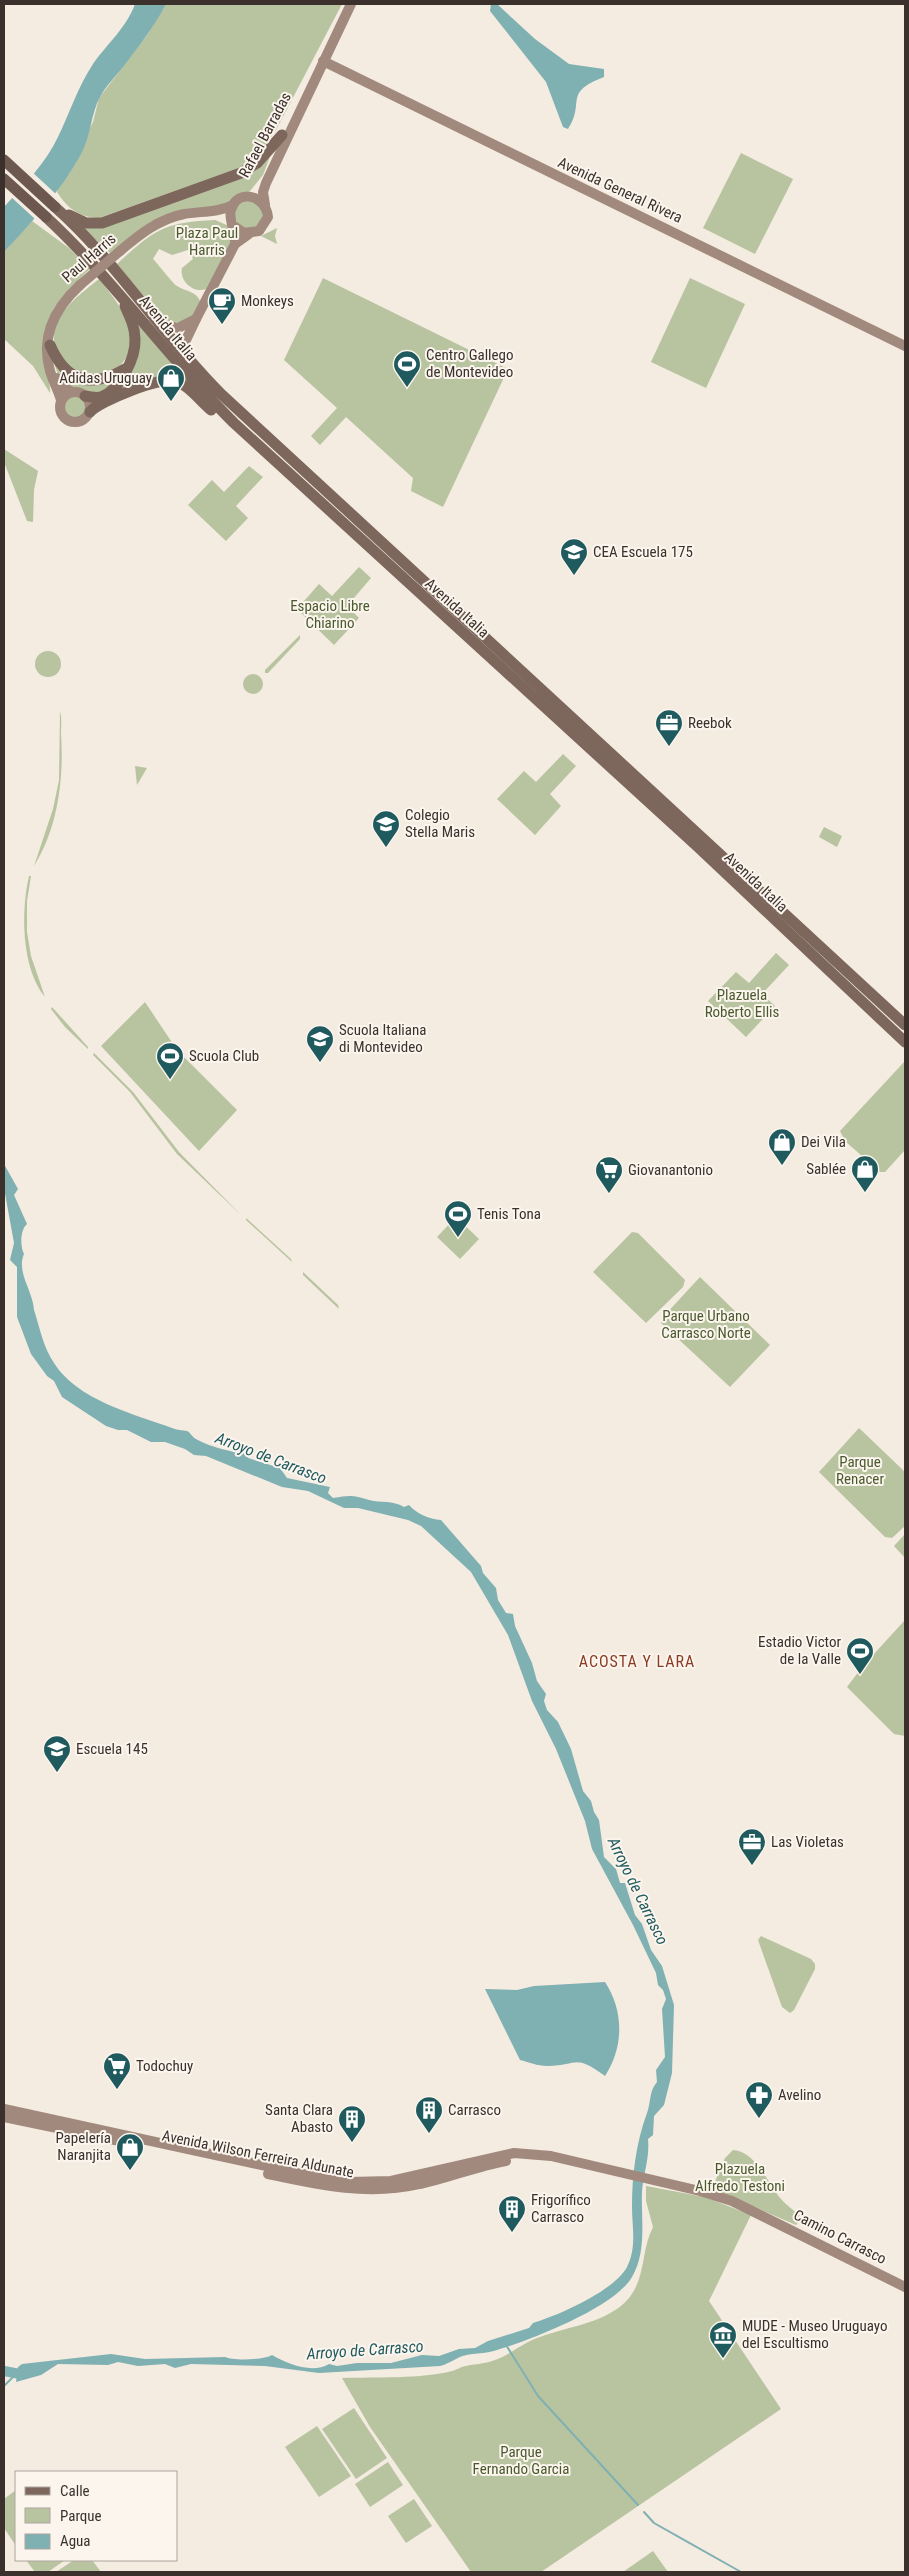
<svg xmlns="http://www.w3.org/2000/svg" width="909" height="2576" viewBox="0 0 909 2576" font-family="'Roboto Condensed',sans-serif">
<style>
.green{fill:#b8c4a0}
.water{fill:#7fb0b2}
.pier{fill:#f4ebe1}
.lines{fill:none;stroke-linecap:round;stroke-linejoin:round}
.stream{stroke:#7fb0b2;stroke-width:2}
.river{stroke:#7fb0b2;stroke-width:10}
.secondary{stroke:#a18a7d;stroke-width:10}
.primary{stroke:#7d675c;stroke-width:11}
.trunk{stroke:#6c584f;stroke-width:11}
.secondary-bridge{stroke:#a18a7d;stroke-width:10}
.labels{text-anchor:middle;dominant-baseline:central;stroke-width:4;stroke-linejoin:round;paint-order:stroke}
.street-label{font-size:15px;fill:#3b302b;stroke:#fbf5ee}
.park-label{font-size:15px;fill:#4a5a2e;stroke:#fbf5ee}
.poi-label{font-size:15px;fill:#3b302b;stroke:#fbf5ee;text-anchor:start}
.water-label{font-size:16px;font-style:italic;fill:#1f5a5e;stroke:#fbf5ee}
.neighbourhood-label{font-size:16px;letter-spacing:1px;fill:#8c3b22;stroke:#fbf5ee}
</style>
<rect width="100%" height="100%" fill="#f4ebe1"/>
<g class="green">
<path d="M166,4H342L276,130L256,157L239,168L99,218C79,217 68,209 57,192L58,188L93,122L99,98L147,35Z"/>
<polygon points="741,153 793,179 755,254 703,228"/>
<polygon points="271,154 263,175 250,191 227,205 194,211 110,253 78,223 102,226"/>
<circle cx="249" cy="215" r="14"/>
<path d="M215,220L229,226L231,242L206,289C194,294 179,281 182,268L193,259L188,250L172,255L159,249L153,259C158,264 174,285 177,286C185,291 197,292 200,301L193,316L184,324L163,319L117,264C153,231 163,222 215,220Z"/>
<path d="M32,221L69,248L90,269C57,300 41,315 45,362C45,372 51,383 50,393L33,366L4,339V252Z"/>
<polygon points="277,228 275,236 277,244 261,236"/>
<polygon points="323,278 508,369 443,507 411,491 413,478 346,417 320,445 311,436 337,408 284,360"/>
<polygon points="690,278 745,304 706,388 651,362"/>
<path d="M99,279C124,310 151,344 110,375L73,373C68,365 60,356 56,347C44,319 83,292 99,279Z"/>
<polygon points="134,319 206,401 181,381 96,401 131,364"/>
<path d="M53,358L65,373L117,377L105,393C76,392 59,389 53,358Z"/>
<circle cx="75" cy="407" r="13"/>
<polygon points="4,449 38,471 34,490 33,522 27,521 4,462"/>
<polygon points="249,466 263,477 236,506 248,518 226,541 188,505 212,480 224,492"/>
<polygon points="359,567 371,578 347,606 359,618 334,645 297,609 319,584 332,596"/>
<polygon points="300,635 300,639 268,673 265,673 265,670"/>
<circle cx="48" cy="664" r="13"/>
<circle cx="253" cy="684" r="10"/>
<path d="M60,712C62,717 61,727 61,734C64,778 58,828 34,866L53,809L59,780Z"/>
<polygon points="563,754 576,766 550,794 561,806 535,835 497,799 524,771 536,782"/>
<polygon points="135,766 147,768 137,785"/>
<polygon points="824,827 842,836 837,847 819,837"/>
<path d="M29,876H31L27,901V932L31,956L45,997C21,968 21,910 29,876Z"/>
<polygon points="776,953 789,965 762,994 775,1006 746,1037 708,1001 736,972 749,983"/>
<polygon points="145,1002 177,1050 237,1110 199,1151 101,1046"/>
<polygon points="52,1007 88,1047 88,1049 65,1027 51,1009"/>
<polygon points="94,1053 133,1092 179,1152 241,1215 177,1154 130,1092 93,1055"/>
<polygon points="905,1061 905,1150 885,1172 880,1172 845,1141 840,1131"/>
<polygon points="456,1217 479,1239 460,1259 437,1237"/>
<polygon points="246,1218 291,1259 292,1262 246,1220"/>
<polygon points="632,1232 638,1233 685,1280 683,1287 646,1323 593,1272"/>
<polygon points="303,1272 338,1305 339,1309 303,1275"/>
<polygon points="700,1277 770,1345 730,1387 661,1323 664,1316"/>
<polygon points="859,1428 905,1472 905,1526 892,1538 885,1537 819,1472"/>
<polygon points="905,1534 905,1558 894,1546"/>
<polygon points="905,1620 905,1736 894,1734 847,1687 863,1666"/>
<polygon points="761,1936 811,1959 815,1964 815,1969 794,2010 790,2013 782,2007 758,1940"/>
<path d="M733,2150C757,2152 767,2183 781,2199C787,2206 795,2211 802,2217L796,2225L732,2197L711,2191L725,2158Z"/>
<path d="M646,2186L705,2197L751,2215L709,2301L781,2409L541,2572H471L370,2427L342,2378C374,2377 422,2379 452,2371C457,2370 462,2366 466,2366C475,2364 483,2364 492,2361C509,2356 523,2342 540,2337C569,2326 608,2323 629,2298C646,2277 641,2250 653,2227L646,2201Z"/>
<polygon points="354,2408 387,2458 356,2479 322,2429"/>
<polygon points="317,2426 351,2476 319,2497 285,2447"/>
<polygon points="388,2462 403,2485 370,2507 355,2484"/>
<polygon points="16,2490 16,2546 4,2528 4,2499"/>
<polygon points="414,2499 432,2526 406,2543 388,2516"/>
<polygon points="653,2551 668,2572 623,2572"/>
<polygon points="26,2560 65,2560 48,2572 35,2572"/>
<polygon points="74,2560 92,2560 101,2572 56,2572"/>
</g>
<g class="water">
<path d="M135,4H166C154,27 139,46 123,67C115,77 106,86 100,97C91,113 91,136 81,154C61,191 32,222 4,252V207C23,186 46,163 58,137C70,112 78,87 93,64C107,44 127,27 135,4Z"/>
<path d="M491,4H497L535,39L569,64L604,69V77C562,93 586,102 568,129L563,127L546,82L490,11Z"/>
<path d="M4,1164L18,1189L14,1195L27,1224C20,1230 20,1246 24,1254C16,1272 33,1291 34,1310C40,1328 43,1347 54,1363C77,1400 134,1414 172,1428C177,1430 182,1430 187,1431C191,1433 192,1437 196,1439C208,1446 235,1454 249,1453L248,1458L280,1468L287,1478L330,1487L328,1493L333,1498C350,1495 353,1495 369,1500C382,1503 392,1500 404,1507L409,1505C417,1514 429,1519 441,1520L481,1566L483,1573L496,1588L498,1600L506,1613L513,1614L515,1626L532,1663L537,1681L546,1694L544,1701L547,1710L558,1722L571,1749L583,1791L591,1801L594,1812L599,1820L604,1857L616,1869L620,1883H625L635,1915L642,1924L651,1950L662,1966L674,2005L672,2073L664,2105L654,2116L653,2135L648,2139C650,2158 643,2174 642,2192C641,2219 647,2252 632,2277C615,2307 531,2340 497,2350C487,2354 468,2353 460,2357C453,2360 448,2364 440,2366L319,2373L265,2366L191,2364L175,2368L165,2364L138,2366L118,2362L108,2365L58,2364L41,2375L16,2382L18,2367L22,2364L111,2354L145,2359L225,2357C233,2361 264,2360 272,2355C288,2364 312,2374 329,2364L337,2366L357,2363H391L422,2355L439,2356L459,2349L475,2348L488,2341L529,2328L533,2323C559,2315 614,2291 627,2267C637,2247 632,2227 632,2207C632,2175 636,2143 647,2113C651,2102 649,2091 657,2082L656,2070L665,2057L662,2009L666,1999L663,1990L658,1985L656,1973L633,1925L592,1849L585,1821L556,1749L532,1701L508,1635L471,1572L421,1526L408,1520L358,1508H344L308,1491L282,1487L206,1456L194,1455L185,1449L165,1442H151L127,1430H118L106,1426L62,1397L54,1381L47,1376L31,1354L17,1317V1267L10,1260L14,1243L4,1188Z"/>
<path d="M605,1982C624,2011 624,2047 605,2076C573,2053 579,2066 547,2066C538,2066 528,2062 520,2060L485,1989L517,1990L534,1986Z"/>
</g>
<polygon class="pier" points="31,171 57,195 35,219 10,196"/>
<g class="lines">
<g class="stream">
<polyline points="506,2345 538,2396 638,2505"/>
<polyline points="4,2386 17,2373"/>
<polyline points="644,2512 654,2523 741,2572"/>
</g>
<polyline class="river" points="4,2371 20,2374 29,2372"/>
<g class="secondary">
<polyline points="323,61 905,346"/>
<polyline points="265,205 263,192 266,183 351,4"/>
<path d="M234,226L244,233L259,231L268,217C266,196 238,187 231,210C228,219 236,231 235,244"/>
<path d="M120,251C140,234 159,219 184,214C201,211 217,213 233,205"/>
<polyline points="159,323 178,328 196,319"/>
<polyline points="187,358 185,342 196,319 235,244 249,234"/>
<polyline points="57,378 62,386 72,392"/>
<circle cx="75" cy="407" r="15"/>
<path d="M61,400C58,390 53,381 50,371C40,336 55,308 80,285"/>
<polyline points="4,2109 312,2176 349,2182 391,2181 514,2153 551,2156 700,2191 732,2201 905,2287"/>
<polyline points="4,2117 139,2145"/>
<path d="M268,2174C319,2185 368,2196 420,2184C449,2178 477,2166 506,2161"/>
</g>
<g class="primary">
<path d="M55,207C117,262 161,334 220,393L905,1025"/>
<polyline points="69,215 86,223 102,223 241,173 257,163 282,135"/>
<path d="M46,217C114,280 167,357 234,423L698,847L905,1042"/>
<path d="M50,345C66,382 91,389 125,369"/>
<path d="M85,396C90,397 96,398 101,397C120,391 136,357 135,339C135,327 130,317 125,306"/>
<path d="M90,412C99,401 162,376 175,381C189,385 200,401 211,410"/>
</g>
<g class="trunk">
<polyline points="4,160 55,207"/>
<polyline points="4,179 46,217"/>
</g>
<polyline class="secondary-bridge" points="80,285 120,251"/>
</g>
<defs>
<g id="cafe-pin" transform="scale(1.4375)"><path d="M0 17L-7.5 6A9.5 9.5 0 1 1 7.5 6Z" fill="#1f5a5e" stroke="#fbf5ee"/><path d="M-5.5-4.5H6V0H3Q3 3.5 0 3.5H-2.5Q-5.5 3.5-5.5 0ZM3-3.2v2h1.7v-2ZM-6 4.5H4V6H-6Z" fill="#fff"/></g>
<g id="stadium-pin" transform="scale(1.4375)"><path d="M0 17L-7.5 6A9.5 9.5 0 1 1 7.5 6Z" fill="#1f5a5e" stroke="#fbf5ee"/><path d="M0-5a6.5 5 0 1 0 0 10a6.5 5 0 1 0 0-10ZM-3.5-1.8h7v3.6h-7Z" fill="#fff"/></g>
<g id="shop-pin" transform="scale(1.4375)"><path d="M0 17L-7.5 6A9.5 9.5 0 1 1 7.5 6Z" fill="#1f5a5e" stroke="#fbf5ee"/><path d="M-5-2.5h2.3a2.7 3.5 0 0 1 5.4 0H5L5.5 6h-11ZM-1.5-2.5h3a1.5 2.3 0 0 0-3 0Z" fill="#fff"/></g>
<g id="school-pin" transform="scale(1.4375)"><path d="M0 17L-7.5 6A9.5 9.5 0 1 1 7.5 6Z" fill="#1f5a5e" stroke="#fbf5ee"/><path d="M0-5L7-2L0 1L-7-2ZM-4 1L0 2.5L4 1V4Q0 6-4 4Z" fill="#fff"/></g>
<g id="office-pin" transform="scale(1.4375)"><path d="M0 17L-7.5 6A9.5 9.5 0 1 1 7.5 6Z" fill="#1f5a5e" stroke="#fbf5ee"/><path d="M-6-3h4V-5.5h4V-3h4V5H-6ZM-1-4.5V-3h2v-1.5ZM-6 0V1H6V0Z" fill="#fff"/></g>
<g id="supermarket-pin" transform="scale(1.4375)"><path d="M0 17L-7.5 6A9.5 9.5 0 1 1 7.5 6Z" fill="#1f5a5e" stroke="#fbf5ee"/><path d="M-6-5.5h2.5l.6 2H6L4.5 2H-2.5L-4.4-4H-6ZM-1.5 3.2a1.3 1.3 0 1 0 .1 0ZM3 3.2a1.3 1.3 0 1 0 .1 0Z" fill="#fff"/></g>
<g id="pharmacy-pin" transform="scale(1.4375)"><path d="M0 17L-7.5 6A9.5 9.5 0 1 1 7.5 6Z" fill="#1f5a5e" stroke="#fbf5ee"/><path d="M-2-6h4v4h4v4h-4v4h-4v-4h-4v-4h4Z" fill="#fff"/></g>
<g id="building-pin" transform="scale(1.4375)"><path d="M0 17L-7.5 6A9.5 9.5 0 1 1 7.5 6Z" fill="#1f5a5e" stroke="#fbf5ee"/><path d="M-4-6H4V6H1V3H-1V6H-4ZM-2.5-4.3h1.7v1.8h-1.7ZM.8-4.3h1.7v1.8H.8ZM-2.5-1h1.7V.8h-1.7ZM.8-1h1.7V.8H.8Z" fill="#fff"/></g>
<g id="museum-pin" transform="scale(1.4375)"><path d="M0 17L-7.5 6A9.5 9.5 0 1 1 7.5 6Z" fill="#1f5a5e" stroke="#fbf5ee"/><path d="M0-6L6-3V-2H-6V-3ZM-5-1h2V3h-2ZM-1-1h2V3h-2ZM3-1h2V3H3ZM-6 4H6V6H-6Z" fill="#fff"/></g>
</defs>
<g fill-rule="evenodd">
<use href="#cafe-pin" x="222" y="301"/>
<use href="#stadium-pin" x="407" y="364"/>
<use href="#shop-pin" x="171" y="378"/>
<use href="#school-pin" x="574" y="552"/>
<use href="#office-pin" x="669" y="723"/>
<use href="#school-pin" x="386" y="824"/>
<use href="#school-pin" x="320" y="1039"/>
<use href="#stadium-pin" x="170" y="1056"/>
<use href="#shop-pin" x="782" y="1142"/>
<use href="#shop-pin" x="865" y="1169"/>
<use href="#supermarket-pin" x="609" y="1170"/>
<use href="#stadium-pin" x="458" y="1214"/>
<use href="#stadium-pin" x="860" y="1651"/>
<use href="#school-pin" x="57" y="1749"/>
<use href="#office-pin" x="752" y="1842"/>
<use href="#supermarket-pin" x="117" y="2066"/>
<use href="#pharmacy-pin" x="759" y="2095"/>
<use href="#building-pin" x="429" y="2110"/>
<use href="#building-pin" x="352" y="2119"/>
<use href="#shop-pin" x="130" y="2147"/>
<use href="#building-pin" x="512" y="2209"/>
<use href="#museum-pin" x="723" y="2335"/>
</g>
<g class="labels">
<g class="street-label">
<text transform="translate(265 135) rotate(-62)">Rafael Barradas</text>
<text transform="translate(620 190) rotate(25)">Avenida General Rivera</text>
<text transform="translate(89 258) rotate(-41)">Paul Harris</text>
<text transform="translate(168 328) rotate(50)">Avenida Italia</text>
<text transform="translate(457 608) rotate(42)">Avenida Italia</text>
<text transform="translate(756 882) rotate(43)">Avenida Italia</text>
<text transform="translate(258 2154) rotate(11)">Avenida Wilson Ferreira Aldunate</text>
<text transform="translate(840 2237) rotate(27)">Camino Carrasco</text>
</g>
<g class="park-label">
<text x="207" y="233">Plaza Paul<tspan x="207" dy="17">Harris</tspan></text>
<text x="330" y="606">Espacio Libre<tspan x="330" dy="17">Chiarino</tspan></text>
<text x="742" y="995">Plazuela<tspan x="742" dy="17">Roberto Ellis</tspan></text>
<text x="706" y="1316">Parque Urbano<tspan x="706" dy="17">Carrasco Norte</tspan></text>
<text x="860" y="1462">Parque<tspan x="860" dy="17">Renacer</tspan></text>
<text x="740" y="2169">Plazuela<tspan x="740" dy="17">Alfredo Testoni</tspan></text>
<text x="521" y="2452">Parque<tspan x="521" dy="17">Fernando Garcia</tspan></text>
</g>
<g class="poi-label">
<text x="241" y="301">Monkeys</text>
<text x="426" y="355">Centro Gallego<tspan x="426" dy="17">de Montevideo</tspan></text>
<text x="152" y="378" text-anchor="end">Adidas Uruguay</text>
<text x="593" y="552">CEA Escuela 175</text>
<text x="688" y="723">Reebok</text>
<text x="405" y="815">Colegio<tspan x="405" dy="17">Stella Maris</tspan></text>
<text x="339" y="1030">Scuola Italiana<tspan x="339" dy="17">di Montevideo</tspan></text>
<text x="189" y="1056">Scuola Club</text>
<text x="801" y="1142">Dei Vila</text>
<text x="846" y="1169" text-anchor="end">Sablée</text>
<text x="628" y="1170">Giovanantonio</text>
<text x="477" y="1214">Tenis Tona</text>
<text x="841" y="1642" text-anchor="end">Estadio Victor<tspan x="841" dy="17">de la Valle</tspan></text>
<text x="76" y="1749">Escuela 145</text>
<text x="771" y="1842">Las Violetas</text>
<text x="136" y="2066">Todochuy</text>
<text x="778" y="2095">Avelino</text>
<text x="333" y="2110" text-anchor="end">Santa Clara<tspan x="333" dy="17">Abasto</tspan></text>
<text x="448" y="2110">Carrasco</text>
<text x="111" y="2138" text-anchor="end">Papelería<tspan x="111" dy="17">Naranjita</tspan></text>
<text x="531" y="2200">Frigorífico<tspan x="531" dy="17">Carrasco</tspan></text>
<text x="742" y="2326">MUDE - Museo Uruguayo<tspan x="742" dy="17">del Escultismo</tspan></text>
</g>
<g class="water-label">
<text transform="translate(271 1458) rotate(21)">Arroyo de Carrasco</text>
<text transform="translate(638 1891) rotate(64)">Arroyo de Carrasco</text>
<text transform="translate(365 2350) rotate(-4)">Arroyo de Carrasco</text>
</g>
<g class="neighbourhood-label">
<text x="637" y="1661">ACOSTA Y LARA</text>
</g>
</g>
<rect width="909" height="2576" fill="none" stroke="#3b302b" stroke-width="10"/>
<rect x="15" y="2471" width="162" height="90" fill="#fbf5ee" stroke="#aea6a0"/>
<rect x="25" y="2487" width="25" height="8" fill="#7d675c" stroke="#aea6a0"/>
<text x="60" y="2496" font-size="15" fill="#3b302b">Calle</text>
<rect x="25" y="2508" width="25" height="15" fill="#b8c4a0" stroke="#aea6a0"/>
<text x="60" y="2521" font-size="15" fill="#3b302b">Parque</text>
<rect x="25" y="2534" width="25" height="15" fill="#7fb0b2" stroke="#aea6a0"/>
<text x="60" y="2546" font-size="15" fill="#3b302b">Agua</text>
</svg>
